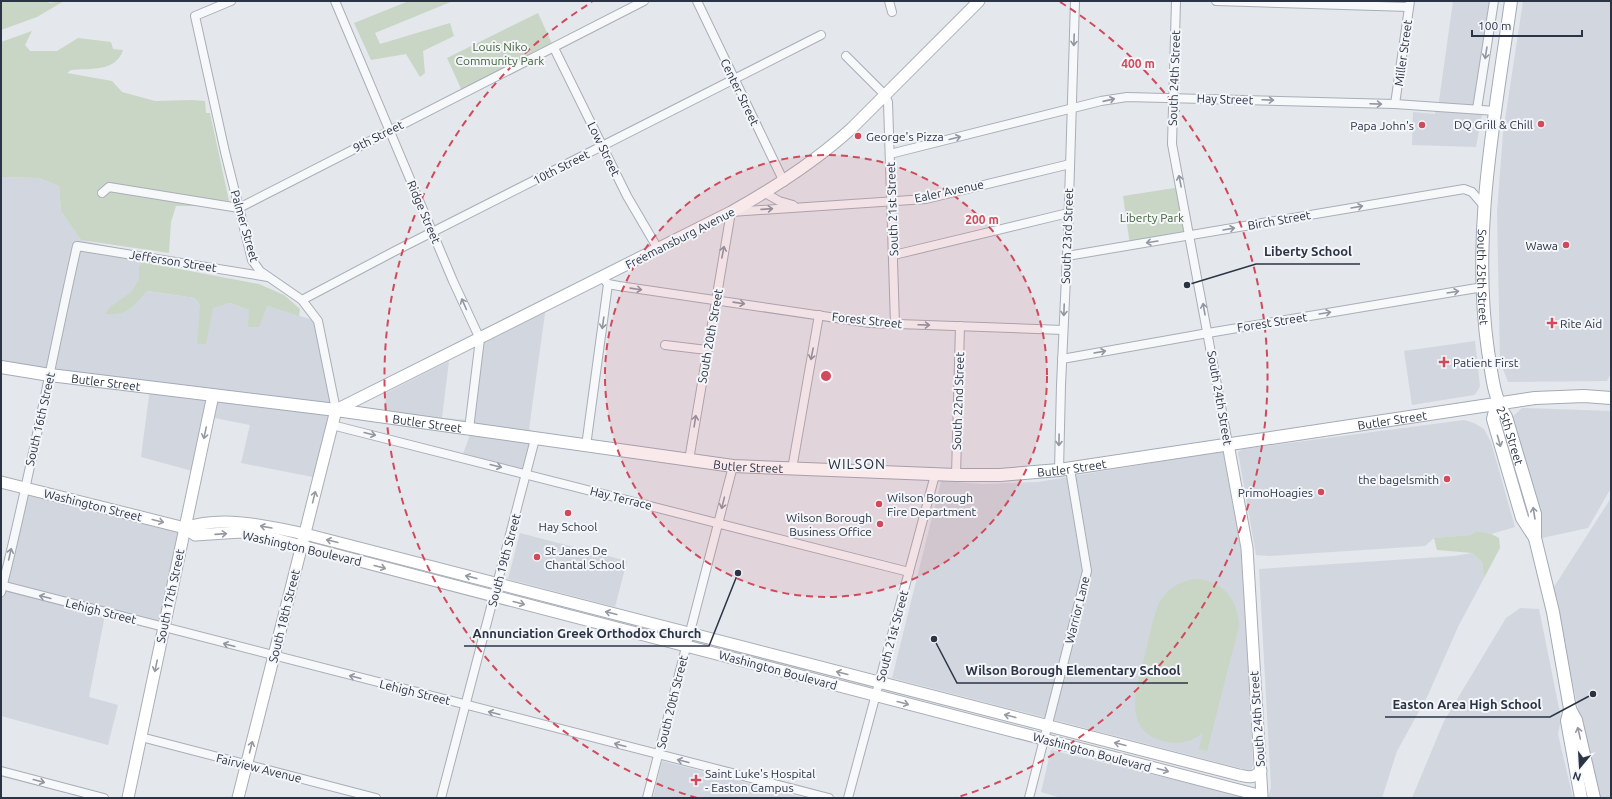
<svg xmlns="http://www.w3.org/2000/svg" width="1612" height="799" viewBox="0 0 1612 799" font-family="Ubuntu,sans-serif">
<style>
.built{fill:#d2d6de}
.green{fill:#c9d6c5}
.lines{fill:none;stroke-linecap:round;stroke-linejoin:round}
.street-casing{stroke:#a9aeb7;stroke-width:10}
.secondary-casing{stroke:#a9aeb7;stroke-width:13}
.primary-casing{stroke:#a3abb8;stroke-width:14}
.street{stroke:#f7f8fa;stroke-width:8}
.secondary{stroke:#fff;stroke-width:11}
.primary{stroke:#fff;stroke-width:12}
.oneway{stroke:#9196a0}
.oneway2{stroke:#959aa2}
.ring{fill:none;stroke:#d1495b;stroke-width:2;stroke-dasharray:7 5}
.poi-dot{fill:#d1495b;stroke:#f4f6f9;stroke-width:1.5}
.labels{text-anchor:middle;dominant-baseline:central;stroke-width:4;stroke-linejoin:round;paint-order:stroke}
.park-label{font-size:12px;fill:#3f6138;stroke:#f4f6f9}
.street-label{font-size:12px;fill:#2b3445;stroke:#f4f6f9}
.poi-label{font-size:12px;fill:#2b3445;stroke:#f4f6f9;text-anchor:end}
.quarter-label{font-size:14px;letter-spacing:1px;fill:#1d2536;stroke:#f4f6f9}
.centre{fill:#d1495b;stroke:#f4f6f9;stroke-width:2}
.ring-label{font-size:12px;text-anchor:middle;font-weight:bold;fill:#d1495b;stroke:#f4f6f9;stroke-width:4;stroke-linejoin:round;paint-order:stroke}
.leader{fill:none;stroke:#2b3445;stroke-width:1.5}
.callout-dot{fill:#2b3445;stroke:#f4f6f9;stroke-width:1.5}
.callout-label{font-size:13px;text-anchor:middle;font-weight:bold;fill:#2b3445;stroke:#f4f6f9;stroke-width:4;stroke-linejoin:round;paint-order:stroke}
</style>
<rect width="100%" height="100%" fill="#e4e7ec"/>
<g class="built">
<polygon points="1453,1 1489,1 1474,104 1482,115 1476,147 1412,145 1413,112 1435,114 1439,101"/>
<polygon points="1523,1 1611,1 1611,373 1607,381 1508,382 1500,361 1497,212 1503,133"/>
<polygon points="1,177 39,178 59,186 61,211 81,240 141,253 142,262 139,266 139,279 130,293 146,291 195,298 200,305 212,308 230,303 249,310 267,306 310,319 318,327 337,410 318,478 241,463 250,425 209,417 196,472 141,457 150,388 1,364"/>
<polygon points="546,306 529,429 534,432 524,476 462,457 472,429 384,419 386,393 449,361 442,418 471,420 483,341"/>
<polygon points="1475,341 1480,386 1477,392 1474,395 1412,405 1404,351"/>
<polygon points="1522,408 1611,411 1611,488 1588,528 1542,538 1510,419"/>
<polygon points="1464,420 1474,423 1484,429 1491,442 1515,527 1491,534 1477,531 1470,535 1434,538 1425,546 1269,556 1256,555 1238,452 1243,449"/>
<polygon points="1223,451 1242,555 1253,765 1251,771 892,678 941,481 983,484 1038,482"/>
<polygon points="26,491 184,530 164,631 105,615 89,697 118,705 108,745 1,716 1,598"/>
<polygon points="1611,498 1611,798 1598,798 1552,590"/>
<polygon points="520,533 627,561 615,607 508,579"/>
<polygon points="1472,553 1482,562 1484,578 1458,627 1428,695 1397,751 1382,798 1268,798 1271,787 1259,569 1454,556"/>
<polygon points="1520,608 1539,609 1561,718 1558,734 1573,798 1412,798 1444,721 1506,618"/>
<polygon points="1051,750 1250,798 1061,798 1041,792"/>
<polygon points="662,761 805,798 653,798"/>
</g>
<g class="green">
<polygon points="1,1 48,1 49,3 64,1 37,17 1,30"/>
<polygon points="409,1 453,1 375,33 380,44 450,23 454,36 423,51 425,73 420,77 406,54 371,60 354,23"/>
<polygon points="538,13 554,48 463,93 447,58"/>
<path d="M32,31L25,45L30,51H57L78,38L111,42L113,49L123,50C116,72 91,68 71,70L67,73L112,81L122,92L155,101L192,100L205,101L206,113H210L229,201L219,200L193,206H176L171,222L169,253L81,240L61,211L59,186L39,178L1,177V42Z"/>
<polygon points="1181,187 1190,235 1130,245 1123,196"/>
<path d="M142,262L259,284L284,295L300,309L299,316L267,306L259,327H248L249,310L230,303L213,308L206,344H197L200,305L195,298L147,291C132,307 128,316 105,314L110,307L130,293L139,279V266Z"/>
<polygon points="1477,531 1491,534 1499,538 1500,548 1484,578 1482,562 1472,553 1437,550 1434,538 1470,535"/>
<path d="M1193,579C1221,579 1238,598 1239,626L1207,751L1199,749L1203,733C1191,742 1179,745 1163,741C1121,730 1137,684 1145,655C1149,638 1152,621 1158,605C1166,590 1176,583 1193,579Z"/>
</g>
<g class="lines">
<g class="street-casing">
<g id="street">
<polyline points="231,1 195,16 225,152 252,260 260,271 302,300 318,321 336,410"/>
<polyline points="335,1 453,281 480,339 469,429"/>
<polyline points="697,1 784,182"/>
<polyline points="889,1 892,12"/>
<polyline points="1176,1 1172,144 1228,444"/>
<polyline points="1216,1 1409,7"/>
<polyline points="554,48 627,196 658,249"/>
<polyline points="846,56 885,95 888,102 895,324"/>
<polyline points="1395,104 1410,1"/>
<polyline points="1477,109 1494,1"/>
<polyline points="890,154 1101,101 1127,97 1395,104 1496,111"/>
<polyline points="102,193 109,187 239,208 644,1"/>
<polyline points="765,193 779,201 793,205"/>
<polyline points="894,255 1068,213"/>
<polyline points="1067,256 1464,189 1472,192 1484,206"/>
<polyline points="602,277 608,284 619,286 870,323 1063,330"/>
<polyline points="302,300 395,251 821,35"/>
<polyline points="665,345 707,350"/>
<polyline points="1062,359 1208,333 1483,287"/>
<polyline points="332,425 909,572"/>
<polyline points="586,446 608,284"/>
<polyline points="689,460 731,212 926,199 1070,164"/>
<polyline points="792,469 819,315"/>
<polyline points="1059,470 1061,385 1068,234 1075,1"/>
<polyline points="956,475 960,326"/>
<polyline points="1,585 829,798"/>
<path d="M1,592C30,478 51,361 77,246L268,277"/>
<polyline points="141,737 376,798"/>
<polyline points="1,771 104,798"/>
<polyline points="441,798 535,439"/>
<polyline points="647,798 733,466"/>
<polyline points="848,798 935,475"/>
<polyline points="1029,798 1087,571 1070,469"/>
</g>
</g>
<g class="secondary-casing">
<g id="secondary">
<polyline points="1,482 185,528 195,535 241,532 279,540 1262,796 1247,548 1228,444"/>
<path d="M185,528C223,515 266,526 305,534L1239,775C1249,777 1253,779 1261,771"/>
<polyline points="128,798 213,395"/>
<path d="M238,798L336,410L731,212C774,188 815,162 852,128L979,1"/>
</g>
</g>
<g class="primary-casing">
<g id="primary">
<path id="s1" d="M1511,1C1495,117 1471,233 1488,351C1492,374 1493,397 1506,417L1535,514V538L1553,612L1570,709L1576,720L1594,798"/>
<path id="s2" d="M1,367L50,375L336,410L733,466L956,475H1000L1059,470L1535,398L1584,396L1611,398"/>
<polyline points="1497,403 1493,419 1522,518 1535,538"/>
<polyline points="1570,709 1567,721 1581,798"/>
</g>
</g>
<use href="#street" class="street"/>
<use href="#secondary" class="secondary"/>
<use href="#primary" class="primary"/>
</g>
<defs><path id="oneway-shaft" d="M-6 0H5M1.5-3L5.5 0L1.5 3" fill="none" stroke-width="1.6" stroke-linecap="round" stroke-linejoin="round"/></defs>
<g class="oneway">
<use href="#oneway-shaft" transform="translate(1074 40) rotate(92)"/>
<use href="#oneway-shaft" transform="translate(1486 53) rotate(99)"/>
<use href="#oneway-shaft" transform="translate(1109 100) rotate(-13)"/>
<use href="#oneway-shaft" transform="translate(1268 100) rotate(2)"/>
<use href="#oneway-shaft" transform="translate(1376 104) rotate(2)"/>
<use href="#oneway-shaft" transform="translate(955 138) rotate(-14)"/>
<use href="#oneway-shaft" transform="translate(1180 181) rotate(-101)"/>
<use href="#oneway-shaft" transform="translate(1357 207) rotate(-10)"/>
<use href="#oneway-shaft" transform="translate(767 209) rotate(-4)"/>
<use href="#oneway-shaft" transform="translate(1229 229) rotate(-10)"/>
<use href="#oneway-shaft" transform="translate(1152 242) rotate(171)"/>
<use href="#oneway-shaft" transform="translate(723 252) rotate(-79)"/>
<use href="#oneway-shaft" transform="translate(636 289) rotate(8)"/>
<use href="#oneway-shaft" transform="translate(1453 292) rotate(-9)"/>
<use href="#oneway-shaft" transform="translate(739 303) rotate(8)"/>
<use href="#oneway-shaft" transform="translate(464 304) rotate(-114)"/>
<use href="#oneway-shaft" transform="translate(1204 309) rotate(-100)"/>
<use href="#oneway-shaft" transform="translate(1064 310) rotate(92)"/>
<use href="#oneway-shaft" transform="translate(1325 313) rotate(-9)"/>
<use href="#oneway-shaft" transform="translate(603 323) rotate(98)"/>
<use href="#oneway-shaft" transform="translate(924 325) rotate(2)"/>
<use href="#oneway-shaft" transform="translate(1100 352) rotate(-10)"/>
<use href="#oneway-shaft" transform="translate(812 354) rotate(101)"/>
<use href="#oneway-shaft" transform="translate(695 421) rotate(-81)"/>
<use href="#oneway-shaft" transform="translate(370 434) rotate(14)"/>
<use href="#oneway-shaft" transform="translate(1059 440) rotate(91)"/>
<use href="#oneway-shaft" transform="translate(496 466) rotate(14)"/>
<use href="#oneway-shaft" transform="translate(723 503) rotate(104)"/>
<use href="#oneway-shaft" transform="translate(10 554) rotate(-77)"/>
<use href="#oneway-shaft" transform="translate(45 597) rotate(-166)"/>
<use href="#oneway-shaft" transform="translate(229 645) rotate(-165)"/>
<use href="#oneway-shaft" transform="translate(355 677) rotate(-166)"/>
<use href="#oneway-shaft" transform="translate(494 713) rotate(-166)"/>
<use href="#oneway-shaft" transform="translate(620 745) rotate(-165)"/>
<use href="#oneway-shaft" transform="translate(683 761) rotate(-166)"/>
<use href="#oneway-shaft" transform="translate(39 781) rotate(15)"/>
</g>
<g class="oneway2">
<use href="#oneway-shaft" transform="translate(205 433) rotate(102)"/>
<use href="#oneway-shaft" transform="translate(1499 441) rotate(74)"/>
<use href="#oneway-shaft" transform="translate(314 497) rotate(-76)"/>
<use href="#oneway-shaft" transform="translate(1534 513) rotate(-99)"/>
<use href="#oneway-shaft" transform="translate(158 521) rotate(14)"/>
<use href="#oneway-shaft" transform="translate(266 527) rotate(-170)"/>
<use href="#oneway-shaft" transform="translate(221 534) rotate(-4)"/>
<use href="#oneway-shaft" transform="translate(332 541) rotate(-166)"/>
<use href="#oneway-shaft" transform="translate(380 567) rotate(15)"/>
<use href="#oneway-shaft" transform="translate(471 577) rotate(-166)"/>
<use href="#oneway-shaft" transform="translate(519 603) rotate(15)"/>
<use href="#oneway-shaft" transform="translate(611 613) rotate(-166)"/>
<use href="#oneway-shaft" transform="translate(156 666) rotate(102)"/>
<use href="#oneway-shaft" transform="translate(842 673) rotate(-166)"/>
<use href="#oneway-shaft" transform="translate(903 703) rotate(15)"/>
<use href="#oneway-shaft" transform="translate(1010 716) rotate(-166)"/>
<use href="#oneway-shaft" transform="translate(1579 733) rotate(-103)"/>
<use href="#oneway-shaft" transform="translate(1120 744) rotate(-166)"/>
<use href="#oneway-shaft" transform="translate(251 747) rotate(-76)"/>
<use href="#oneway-shaft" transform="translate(1163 770) rotate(15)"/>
</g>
<circle cx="826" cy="376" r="221" fill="#d1495b" fill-opacity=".12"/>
<g class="ring">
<circle cx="826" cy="376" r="221"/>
<path d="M697 798A441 441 0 0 1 592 2M1060 2A441 441 0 0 1 955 798"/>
</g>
<g class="poi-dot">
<circle cx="1541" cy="124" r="4"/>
<circle cx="1422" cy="125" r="4"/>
<circle cx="858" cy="136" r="4"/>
<circle cx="1566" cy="245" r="4"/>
<path d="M1550 317h4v4h4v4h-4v4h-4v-4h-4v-4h4z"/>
<path d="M1442 356h4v4h4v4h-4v4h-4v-4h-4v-4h4z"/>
<circle cx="1447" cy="479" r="4"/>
<circle cx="1321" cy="492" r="4"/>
<circle cx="879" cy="504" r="4"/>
<circle cx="568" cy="513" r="4"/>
<circle cx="880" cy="524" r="4"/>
<circle cx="537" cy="557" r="4"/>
<path d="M694 774h4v4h4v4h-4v4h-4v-4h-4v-4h4z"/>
</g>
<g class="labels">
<g class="park-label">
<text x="500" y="46">Louis Niko<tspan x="500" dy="14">Community Park</tspan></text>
<text x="1152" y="217">Liberty Park</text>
</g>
<g class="street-label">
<text transform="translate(1403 53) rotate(-82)">Miller Street</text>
<text transform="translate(1174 78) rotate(-88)">South 24th Street</text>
<text transform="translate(740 92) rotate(64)">Center Street</text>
<text transform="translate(1225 99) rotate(2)">Hay Street</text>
<text transform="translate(378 136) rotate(-27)">9th Street</text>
<text transform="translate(604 149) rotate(64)">Low Street</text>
<text transform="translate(561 167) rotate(-27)">10th Street</text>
<text transform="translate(949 191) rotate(-12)">Ealer Avenue</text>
<text transform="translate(892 209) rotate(-92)">South 21st Street</text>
<text transform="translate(424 212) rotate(67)">Ridge Street</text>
<text transform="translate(1279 220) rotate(-10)">Birch Street</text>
<text transform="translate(245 226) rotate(74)">Palmer Street</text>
<text transform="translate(1067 236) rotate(-88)">South 23rd Street</text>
<text transform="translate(680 238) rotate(-27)">Freemansburg Avenue</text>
<text transform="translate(173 261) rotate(9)">Jefferson Street</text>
<text stroke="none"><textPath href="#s1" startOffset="278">South 25th Street</textPath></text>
<text transform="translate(867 320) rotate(6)">Forest Street</text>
<text transform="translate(1272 322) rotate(-9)">Forest Street</text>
<text transform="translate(710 336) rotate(-80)">South 20th Street</text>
<text stroke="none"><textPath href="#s2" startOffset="106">Butler Street</textPath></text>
<text transform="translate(1220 398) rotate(80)">South 24th Street</text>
<text transform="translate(958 401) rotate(-88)">South 22nd Street</text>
<text transform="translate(40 419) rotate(-77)">South 16th Street</text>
<text stroke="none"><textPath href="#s2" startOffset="1402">Butler Street</textPath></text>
<text stroke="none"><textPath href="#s2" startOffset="430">Butler Street</textPath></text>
<text stroke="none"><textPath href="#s1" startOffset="440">25th Street</textPath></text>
<text stroke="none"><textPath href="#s2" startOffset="754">Butler Street</textPath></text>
<text stroke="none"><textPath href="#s2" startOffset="1078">Butler Street</textPath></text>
<text transform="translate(621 498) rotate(14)">Hay Terrace</text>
<text transform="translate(93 505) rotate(14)">Washington Street</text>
<text transform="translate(302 548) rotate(13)">Washington Boulevard</text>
<text transform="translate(504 560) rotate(-75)">South 19th Street</text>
<text transform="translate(170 596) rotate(-78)">South 17th Street</text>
<text transform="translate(1077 610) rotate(-76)">Warrior Lane</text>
<text transform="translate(101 611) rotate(14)">Lehigh Street</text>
<text transform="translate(284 616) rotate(-76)">South 18th Street</text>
<text transform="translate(892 636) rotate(-75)">South 21st Street</text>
<text transform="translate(778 670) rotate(15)">Washington Boulevard</text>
<text transform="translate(415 692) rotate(14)">Lehigh Street</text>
<text transform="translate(672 702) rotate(-76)">South 20th Street</text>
<text transform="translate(1257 719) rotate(-94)">South 24th Street</text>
<text transform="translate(1092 752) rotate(15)">Washington Boulevard</text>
<text transform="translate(259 768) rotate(14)">Fairview Avenue</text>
</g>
<g class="poi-label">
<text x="1533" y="124">DQ Grill &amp; Chill</text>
<text x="1414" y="125">Papa John's</text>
<text x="866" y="136" text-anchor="start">George's Pizza</text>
<text x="1558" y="245">Wawa</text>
<text x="1560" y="323" text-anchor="start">Rite Aid</text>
<text x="1453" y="362" text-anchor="start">Patient First</text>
<text x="1439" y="479">the bagelsmith</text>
<text x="1313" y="492">PrimoHoagies</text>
<text x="887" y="497" text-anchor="start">Wilson Borough<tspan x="887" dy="14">Fire Department</tspan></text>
<text x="872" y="517">Wilson Borough<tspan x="872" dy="14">Business Office</tspan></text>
<text x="568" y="526" text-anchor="middle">Hay School</text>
<text x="545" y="550" text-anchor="start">St Janes De<tspan x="545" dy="14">Chantal School</tspan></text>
<text x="705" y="773" text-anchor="start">Saint Luke's Hospital<tspan x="705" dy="14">- Easton Campus</tspan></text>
</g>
<g class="quarter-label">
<text x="857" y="464">WILSON</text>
</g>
</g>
<circle cx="826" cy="376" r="6" class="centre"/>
<g class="ring-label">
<text x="1138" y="68">400 m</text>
<text x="982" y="224">200 m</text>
</g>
<path class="leader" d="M1187 285L1256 264H1360M738 573L709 646H464M934 639L957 683H1188M1593 694L1550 717H1385"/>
<g class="callout-dot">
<circle cx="1187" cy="285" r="4"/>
<circle cx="738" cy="573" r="4"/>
<circle cx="934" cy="639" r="4"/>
<circle cx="1593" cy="694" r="4"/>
</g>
<g class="callout-label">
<text x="1308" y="256">Liberty School</text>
<text x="587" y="638">Annunciation Greek Orthodox Church</text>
<text x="1073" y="675">Wilson Borough Elementary School</text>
<text x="1467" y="709">Easton Area High School</text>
</g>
<rect width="1612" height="799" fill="none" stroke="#2b3445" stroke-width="4"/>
<g transform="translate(1580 767) rotate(198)" stroke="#f4f6f9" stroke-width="3" paint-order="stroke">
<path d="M0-3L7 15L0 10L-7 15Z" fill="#2b3445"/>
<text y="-6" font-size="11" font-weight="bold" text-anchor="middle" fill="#2b3445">N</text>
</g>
<path d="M1472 30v6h110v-6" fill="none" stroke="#2b3445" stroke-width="2"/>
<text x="1478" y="30" font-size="12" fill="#2b3445" stroke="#f4f6f9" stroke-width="3" paint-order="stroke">100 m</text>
</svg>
